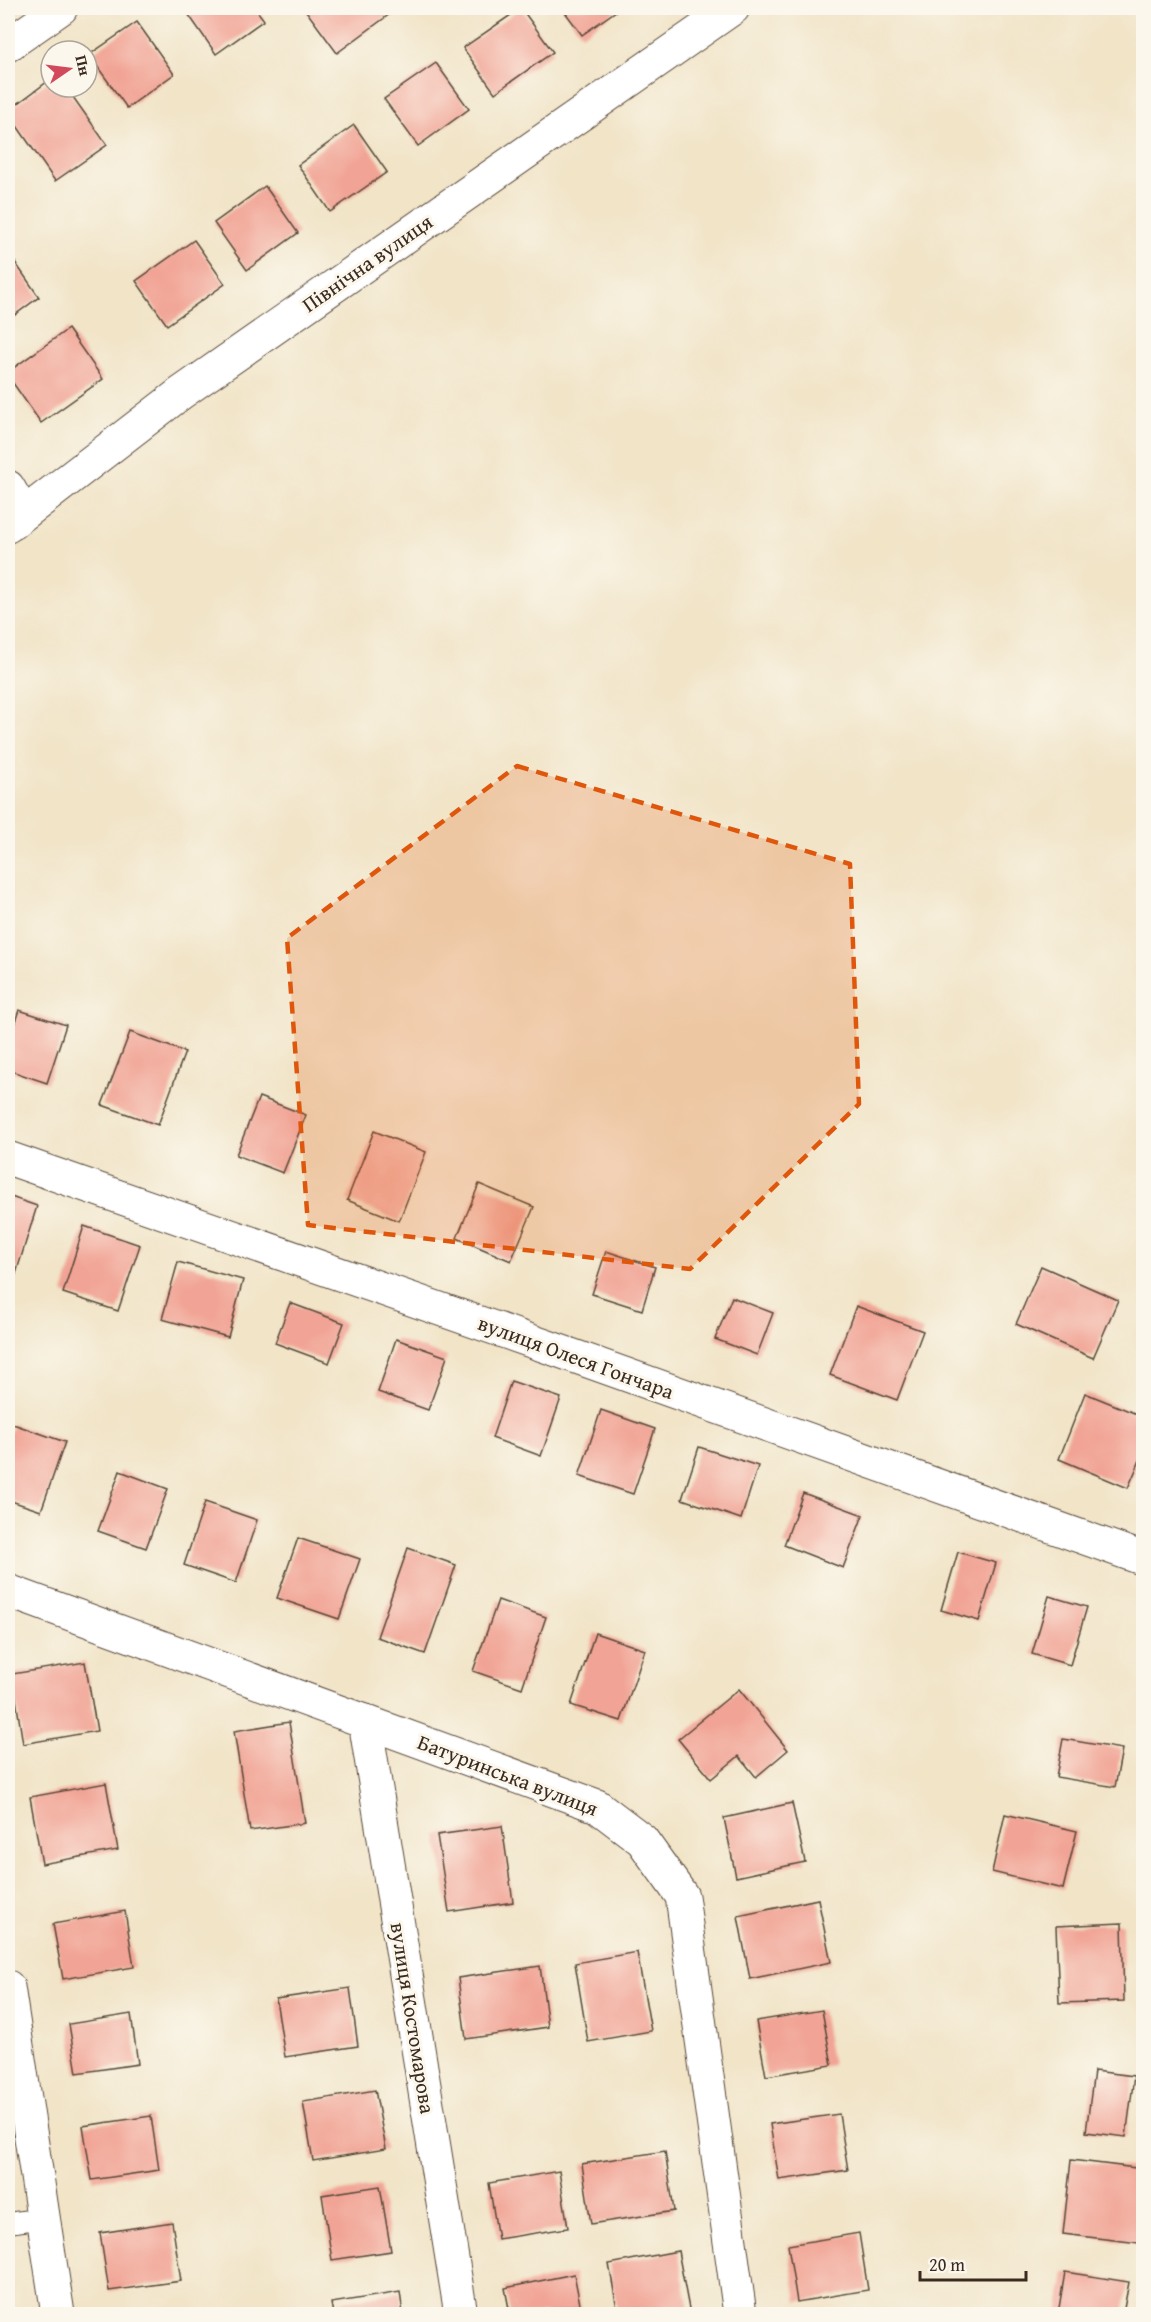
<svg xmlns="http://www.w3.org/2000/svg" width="1151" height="2322" viewBox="0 0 1151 2322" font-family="'Gentium Book Plus',serif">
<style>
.building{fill:#f1a495}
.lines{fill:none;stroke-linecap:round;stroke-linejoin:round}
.service-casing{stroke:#564637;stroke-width:22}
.minor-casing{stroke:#564637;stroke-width:35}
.service{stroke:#fff;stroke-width:20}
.minor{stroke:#fff;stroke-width:33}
.marked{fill:#df570d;fill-opacity:0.2;stroke:#df570d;stroke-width:4.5;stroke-dasharray:12 8;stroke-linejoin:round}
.labels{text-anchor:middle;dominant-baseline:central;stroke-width:6;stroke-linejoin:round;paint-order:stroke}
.street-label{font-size:21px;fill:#3b2a1e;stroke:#fbf7ec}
</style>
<rect width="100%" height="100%" fill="#fbf7ec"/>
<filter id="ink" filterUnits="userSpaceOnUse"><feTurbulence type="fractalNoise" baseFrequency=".0167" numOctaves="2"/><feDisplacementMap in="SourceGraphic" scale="12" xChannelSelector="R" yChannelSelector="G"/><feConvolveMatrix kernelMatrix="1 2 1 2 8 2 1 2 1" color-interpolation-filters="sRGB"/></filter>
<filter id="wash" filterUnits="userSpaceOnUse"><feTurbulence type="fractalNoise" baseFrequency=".008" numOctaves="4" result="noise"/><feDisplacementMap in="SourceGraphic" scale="24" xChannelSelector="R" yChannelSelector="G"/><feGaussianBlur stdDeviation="1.35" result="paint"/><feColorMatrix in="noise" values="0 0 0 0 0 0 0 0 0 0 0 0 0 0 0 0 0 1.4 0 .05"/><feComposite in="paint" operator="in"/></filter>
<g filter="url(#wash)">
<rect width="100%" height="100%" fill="#f1e4c7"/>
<g id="blocks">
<g class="building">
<polygon points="184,8 255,8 264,20 216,54"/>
<polygon points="304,8 398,8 337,53"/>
<polygon points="521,8 553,52 495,93 463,48"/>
<polygon points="562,8 620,8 582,35"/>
<polygon points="137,22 174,74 127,108 89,55"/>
<polygon points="436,63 469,109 418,146 384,99"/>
<polygon points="51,79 51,87 66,87 107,145 55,181 8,113 8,111"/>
<polygon points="354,125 387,172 330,212 298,165"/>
<polygon points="265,186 298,233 247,270 214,223"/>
<polygon points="194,240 225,284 167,325 136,281"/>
<polygon points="8,252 39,297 8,320"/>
<polygon points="68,329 103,379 41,423 8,376 8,372"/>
<polygon points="19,1010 66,1025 47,1083 8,1070 8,1043"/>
<polygon points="130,1032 185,1052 158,1125 102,1105"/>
<polygon points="259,1097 306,1115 283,1173 236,1155"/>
<polygon points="374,1131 426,1152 399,1221 347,1200"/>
<polygon points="479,1184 534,1207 511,1261 457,1238"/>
<polygon points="8,1196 37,1206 14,1280 8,1278"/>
<polygon points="84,1226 140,1245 118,1311 63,1293"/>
<polygon points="606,1251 655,1267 642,1310 592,1294"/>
<polygon points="178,1262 243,1280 228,1337 162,1319"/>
<polygon points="1041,1266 1118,1300 1093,1358 1016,1324"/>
<polygon points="732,1297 773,1313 757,1355 715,1339"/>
<polygon points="290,1303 344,1323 329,1363 275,1343"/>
<polygon points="856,1306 923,1331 897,1400 830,1375"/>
<polygon points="396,1339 447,1357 428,1410 378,1392"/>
<polygon points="511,1381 561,1398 541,1456 492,1438"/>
<polygon points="1085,1393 1144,1417 1144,1451 1128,1488 1059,1459"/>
<polygon points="601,1410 655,1429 633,1494 579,1476"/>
<polygon points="13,1424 65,1442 41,1511 8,1500 8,1439"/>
<polygon points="699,1447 758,1466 741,1519 682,1499"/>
<polygon points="120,1471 168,1489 146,1548 98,1531"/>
<polygon points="803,1493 863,1515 843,1568 784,1545"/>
<polygon points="205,1502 257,1520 236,1583 184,1565"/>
<polygon points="298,1538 360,1559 339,1619 277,1598"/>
<polygon points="408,1548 456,1565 425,1654 377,1637"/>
<polygon points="958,1552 996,1563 979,1621 941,1610"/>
<polygon points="1049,1596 1087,1607 1070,1665 1032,1654"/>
<polygon points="498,1600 546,1617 522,1688 473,1671"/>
<polygon points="595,1633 645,1650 621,1721 571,1705"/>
<polygon points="85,1662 97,1731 23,1744 12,1674"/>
<polygon points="739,1689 788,1750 756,1777 739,1756 711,1779 678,1739"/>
<polygon points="289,1722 305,1823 250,1831 234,1731"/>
<polygon points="1063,1739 1122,1749 1115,1787 1056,1777"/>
<polygon points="106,1783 118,1850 42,1864 30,1797"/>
<polygon points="792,1803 805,1862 736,1877 724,1818"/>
<polygon points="1005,1814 1077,1831 1063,1889 992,1872"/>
<polygon points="502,1826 513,1902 449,1912 437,1835"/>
<polygon points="818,1899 831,1962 750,1979 738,1916"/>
<polygon points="125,1911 134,1967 63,1979 53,1924"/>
<polygon points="1122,1923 1124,2001 1059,2003 1056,1926"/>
<polygon points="637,1952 651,2031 588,2042 575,1963"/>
<polygon points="540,1966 548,2027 466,2039 458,1978"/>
<polygon points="350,1988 358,2046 285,2057 276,1999"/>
<polygon points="822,2010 832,2065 766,2076 756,2021"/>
<polygon points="131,2014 138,2064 77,2073 69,2024"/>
<polygon points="1094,2071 1134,2076 1126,2137 1086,2132"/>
<polygon points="375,2090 386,2149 313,2161 303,2102"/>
<polygon points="839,2114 848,2170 779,2180 770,2124"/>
<polygon points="151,2116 159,2170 92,2180 83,2126"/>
<polygon points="665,2151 674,2211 591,2224 582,2164"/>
<polygon points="1071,2160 1144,2169 1144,2210 1139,2243 1063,2234"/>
<polygon points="559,2171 568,2228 498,2239 489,2183"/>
<polygon points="380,2186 391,2251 332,2260 322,2195"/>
<polygon points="172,2222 181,2281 109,2291 100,2233"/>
<polygon points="859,2233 868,2290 797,2302 788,2245"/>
<polygon points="678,2251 690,2314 618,2314 609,2264"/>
<polygon points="1065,2272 1129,2282 1123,2314 1058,2314"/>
<polygon points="574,2274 582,2314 510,2314 505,2288"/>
<polygon points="400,2292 403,2314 333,2314 331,2303"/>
</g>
</g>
</g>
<g filter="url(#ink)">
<use href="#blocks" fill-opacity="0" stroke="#564637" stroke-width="1.5"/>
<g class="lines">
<g class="service-casing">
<polyline id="service" points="8,2223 44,2218"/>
</g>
<g class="minor-casing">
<g id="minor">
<polyline points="8,45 61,8"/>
<polyline points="8,487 23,513"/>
<polyline points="8,526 181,393 733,8"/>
<polyline points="8,1158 554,1349 1144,1559"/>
<polyline points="8,1591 597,1806 642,1840 682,1896 740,2314"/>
<polyline points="365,1721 461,2314"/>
<polyline points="8,1987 58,2314"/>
</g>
</g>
<use href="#service" class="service"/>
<use href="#minor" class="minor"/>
</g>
</g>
<path class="marked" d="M517,766L850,864L859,1104L690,1269L308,1225L287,938Z"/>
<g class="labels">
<g class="street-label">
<text transform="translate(367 263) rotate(-35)">Північна вулиця</text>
<text transform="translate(576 1357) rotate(20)">вулиця Олеся Гончара</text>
<text transform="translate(508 1775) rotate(21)">Батуринська вулиця</text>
<text transform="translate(413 2018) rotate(81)">вулиця Костомарова</text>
</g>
</g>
<rect width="1151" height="2322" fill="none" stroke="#fbf7ec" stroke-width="30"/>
<g transform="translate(69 69) rotate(76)"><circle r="28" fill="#fbf7ec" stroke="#aea59a" stroke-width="1.5"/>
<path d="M0-4.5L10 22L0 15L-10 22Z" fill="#d1495b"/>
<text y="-9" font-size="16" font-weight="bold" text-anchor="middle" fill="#3b2a1e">Пн</text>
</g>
<path d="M920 2271v9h106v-9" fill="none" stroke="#3b2a1e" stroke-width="3"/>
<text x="929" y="2271" font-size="18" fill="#3b2a1e" stroke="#fbf7ec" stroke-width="4.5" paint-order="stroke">20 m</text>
</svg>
